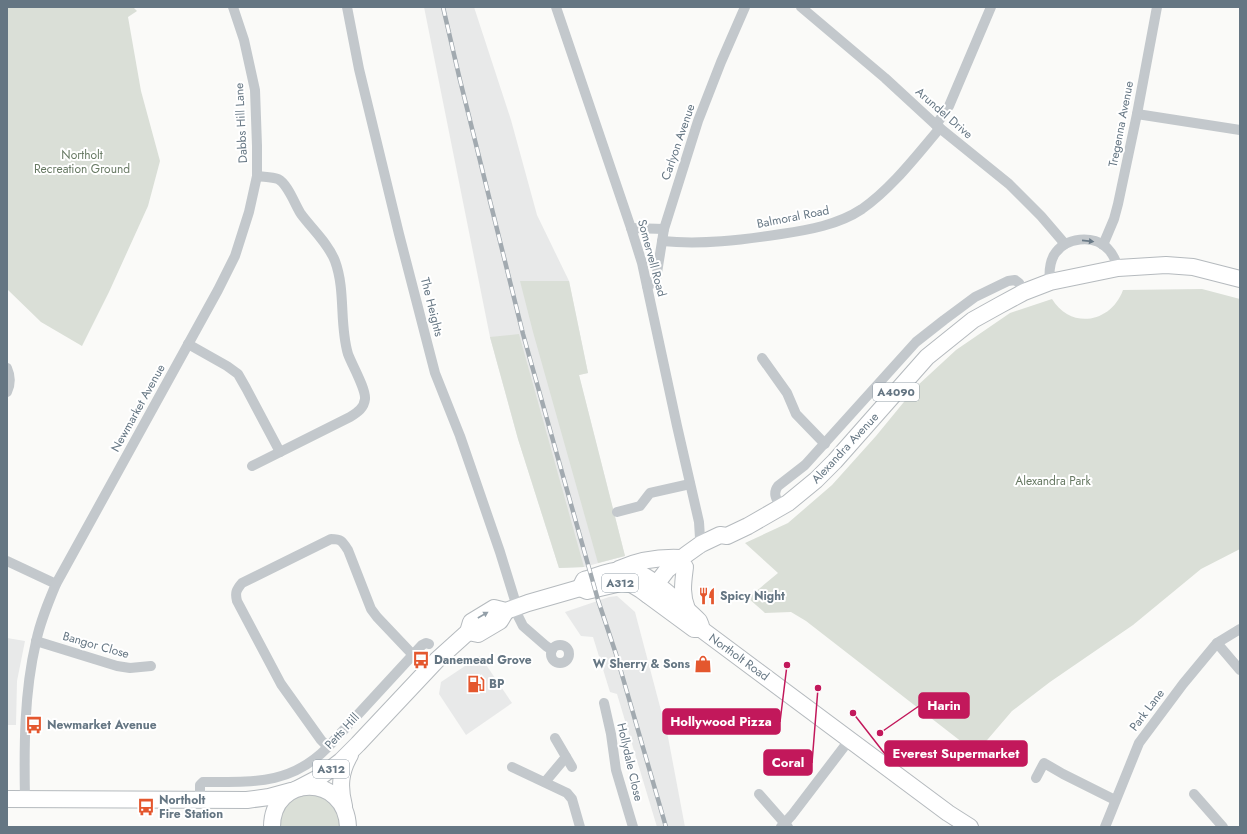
<svg xmlns="http://www.w3.org/2000/svg" width="1247" height="834" viewBox="0 0 1247 834" font-family="Jost,sans-serif">
<style>
.built{fill:#e8e9e9}
.green{fill:#dadfd7}
.lines{fill:none;stroke-linecap:round;stroke-linejoin:round}
.primary-casing{stroke:#b5babe;stroke-width:18}
.street{stroke:#c3c8cc;stroke-width:10}
.primary{stroke:#fff;stroke-width:16}
.rail-casing{stroke:#a2aab0;stroke-width:4.5}
.rail{stroke:#fff;stroke-width:3;stroke-dasharray:9;stroke-linecap:butt}
.oneway{fill:#6a7a87}
.oneway2{fill:#939fa8}
.labels{text-anchor:middle;dominant-baseline:central;stroke-width:4;stroke-linejoin:round;paint-order:stroke}
.shield{fill:#fff;stroke:#939fa8;stroke-width:1}
.shield-label{font-size:11px;font-weight:bold;fill:#657683}
.street-label{font-size:12px;fill:#657683;stroke:#fff}
.park-label{font-size:12px;fill:#687a64;stroke:#fff}
.poi-label{font-size:12px;font-weight:bold;fill:#657683;stroke:#fff;text-anchor:start}
.leader{fill:none;stroke:#c2185b;stroke-width:1.5}
.callout-dot{fill:#c2185b;stroke:#fff;stroke-width:1.5}
.callout{fill:#c2185b;stroke:#c2185b;stroke-width:1.5}
.callout-label{font-size:13px;text-anchor:middle;font-weight:bold;fill:#fff}
</style>
<rect width="100%" height="100%" fill="#fafaf8"/>
<g class="built">
<polygon points="424,7 474,7 511,120 537,215 569,281 588,373 579,375 625,556 584,567 559,568 518,439 490,337"/>
<polygon points="617,596 635,612 668,737 685,827 657,827 617,694 610,692 593,637 581,636 565,612 609,597"/>
<polygon points="7,638 25,641 17,681 16,725 7,725"/>
<polygon points="480,656 512,703 466,735 439,694 441,682"/>
</g>
<g class="green">
<polygon points="7,7 133,7 137,11 128,17 141,91 160,161 148,206 109,292 82,346 41,322 7,289"/>
<polygon points="520,281 569,281 588,373 579,375 625,556 598,563 533,332"/>
<path d="M1202,289L1240,299V549L1201,569L1133,625L1050,682L1012,711L976,753L806,621L791,612L765,613L748,598L778,573L745,543L788,523L832,485L876,436L917,386L956,350L1010,313L1052,299C1071,330 1111,323 1123,290Z"/>
<polygon points="519,334 584,567 559,568 518,439 490,337"/>
<polygon points="316,793 336,807 341,827 279,827 279,818 292,798"/>
</g>
<g class="lines">
<g class="primary-casing">
<g id="primary">
<path d="M685,567C683,583 681,594 687,609"/>
<path d="M619,569C639,560 659,557 681,558"/>
<polyline points="580,588 587,591 621,583 631,584 641,590 694,629 701,629 948,813 970,827"/>
<path d="M580,588L584,580C597,576 610,570 623,570C641,570 652,581 664,590C676,600 688,610 699,621L701,626"/>
<polyline points="648,595 667,570 687,554 701,544 720,535 727,536 748,526 788,503 816,480 835,461 927,357 973,320 1000,305 1024,292 1050,282 1118,268 1166,265 1193,267 1240,279"/>
<polyline points="468,632 478,634 500,621 506,611"/>
<polyline points="299,788 320,777 341,761 358,744 437,660 468,632 471,622 494,608 506,611 528,603 580,588"/>
<polyline points="7,799 247,800 269,797 291,791"/>
<path d="M344,806C339,787 340,772 350,755"/>
<path d="M272,827C272,774 346,773 348,827"/>
</g>
</g>
<g class="street">
<polyline points="347,7 359,69 399,234 435,373 460,436 500,552 517,607"/>
<polyline points="556,7 631,228 642,263 677,426 699,522 700,538 702,548"/>
<polyline points="801,7 885,78 936,125 1009,184 1041,216 1065,244"/>
<polyline points="1137,114 1240,130"/>
<polyline points="936,125 949,106 991,7"/>
<polyline points="631,228 664,229"/>
<path d="M662,241C702,245 741,240 781,234C808,230 838,225 862,209C892,188 916,156 940,128"/>
<polyline points="1103,245 1114,219 1118,204 1137,114 1157,7"/>
<path d="M1050,282C1049,273 1049,264 1054,255C1065,237 1094,234 1108,249C1113,254 1116,261 1118,268"/>
<polyline points="647,286 651,284 656,279 664,229 698,121 721,62 745,7"/>
<polyline points="188,344 227,366 238,374 246,388 280,452"/>
<polyline points="762,358 787,393 796,414 825,444"/>
<path d="M7,368C11,377 11,384 7,392"/>
<path d="M252,466L350,417C358,412 364,408 365,399C366,389 352,365 348,354C339,324 346,291 335,261C328,243 312,229 301,214C295,205 288,184 278,179C272,177 263,177 257,176"/>
<path d="M781,508C777,500 772,494 778,486L805,465L916,342L944,320L975,297L1008,281L1015,280L1019,283L1024,292"/>
<polyline points="617,512 640,506 650,493 690,484"/>
<polyline points="7,561 56,584"/>
<polyline points="514,608 523,626 546,646 552,650"/>
<polyline points="36,641 117,666 130,668 151,666"/>
<polyline points="1217,643 1240,670"/>
<circle cx="560" cy="654" r="9"/>
<polyline points="604,703 611,734 616,770 633,827"/>
<polyline points="555,738 572,767"/>
<path d="M328,747L321,740L281,684L237,601C235,593 236,590 242,583L331,539C341,539 342,541 348,550L371,609L377,617L413,655"/>
<polyline points="512,767 567,793 572,799 580,827"/>
<polyline points="1036,778 1044,763 1063,774 1115,800"/>
<polyline points="545,782 566,757"/>
<polyline points="759,794 788,827"/>
<polyline points="1194,794 1223,827"/>
<path d="M25,800C24,747 24,693 36,642C40,622 48,603 56,584L218,290L235,256L249,212L257,176V146L255,90L244,40L233,7"/>
<path d="M200,800V785L203,782C253,782 291,785 328,747L422,645L426,643L429,644"/>
<polyline points="781,827 792,815 850,739"/>
<polyline points="1105,827 1139,743 1183,684 1217,643 1240,629"/>
</g>
<use href="#primary" class="primary"/>
<g class="rail-casing">
<polyline id="rail" points="443,7 459,76 523,334 598,600 616,654 666,827"/>
</g>
<use href="#rail" class="rail"/>
</g>
<defs><path id="oneway-solid" d="M-6-.8H1V-3.2L6.5 0L1 3.2V.8H-6Z"/></defs>
<use class="oneway" href="#oneway-solid" transform="translate(1088 241) rotate(6)"/>
<use class="oneway2" href="#oneway-solid" transform="translate(483 615) rotate(-30)"/>
<defs>
<g id="restaurant-bare" transform="scale(1.38)"><path d="M-5-6h1v4h1v-4h1v4h1v-4h1v5L-1.5 .5V6h-2V.5L-5-1ZM5-6V6H3V1.5H1.5Q1.5-4 5-6Z" fill="#e4572e" stroke="#fff" stroke-width="2.5" paint-order="stroke"/></g>
<g id="bus-bare" transform="scale(1.38)"><path d="M-5-6H5V4H4V6H2V4H-2V6H-4V4H-5ZM-3.5-4V0h7V-4ZM-3.5 1.2v1.5H-2V1.2ZM2 1.2v1.5H3.5V1.2Z" fill="#e4572e" stroke="#fff" stroke-width="2.5" paint-order="stroke"/></g>
<g id="shop-bare" transform="scale(1.38)"><path d="M-5-2.5h2.3a2.7 3.5 0 0 1 5.4 0H5L5.5 6h-11ZM-1.5-2.5h3a1.5 2.3 0 0 0-3 0Z" fill="#e4572e" stroke="#fff" stroke-width="2.5" paint-order="stroke"/></g>
<g id="fuel-bare" transform="scale(1.38)"><path d="M-5.5-6h7V0h2V4h1.3V-2.5L3-4.5l.8-.8L6-3V5H2.5V1h-1V6h-7ZM-4.2-4.7v3.2H.2V-4.7Z" fill="#e4572e" stroke="#fff" stroke-width="2.5" paint-order="stroke"/></g>
</defs>
<g fill-rule="evenodd">
<use href="#restaurant-bare" x="707" y="596"/>
<use href="#bus-bare" x="421" y="660"/>
<use href="#shop-bare" x="703" y="664"/>
<use href="#fuel-bare" x="476" y="684"/>
<use href="#bus-bare" x="34" y="725"/>
<use href="#bus-bare" x="146" y="807"/>
</g>
<g class="labels">
<g class="shield">
<rect x="873" y="383" width="46" height="18" rx="3"/>
<rect x="602" y="574" width="36" height="18" rx="3"/>
<rect x="313" y="760" width="36" height="18" rx="3"/>
</g>
<g class="shield-label">
<text x="896" y="392">A4090</text>
<text x="620" y="583">A312</text>
<text x="331" y="769">A312</text>
</g>
<g class="street-label">
<text transform="translate(944 113) rotate(41)">Arundel Drive</text>
<text transform="translate(241 123) rotate(-93)">Dabbs Hill Lane</text>
<text transform="translate(1121 124) rotate(-79)">Tregenna Avenue</text>
<text transform="translate(678 142) rotate(-71)">Carlyon Avenue</text>
<text transform="translate(793 217) rotate(-11)">Balmoral Road</text>
<text transform="translate(652 258) rotate(75)">Somervell Road</text>
<text transform="translate(432 307) rotate(76)">The Heights</text>
<text transform="translate(138 408) rotate(-61)">Newmarket Avenue</text>
<text transform="translate(845 448) rotate(-47)">Alexandra Avenue</text>
<text transform="translate(96 645) rotate(16)">Bangor Close</text>
<text transform="translate(739 657) rotate(36)">Northolt Road</text>
<text transform="translate(1147 710) rotate(-53)">Park Lane</text>
<text transform="translate(342 731) rotate(-47)">Petts Hill</text>
<text transform="translate(630 762) rotate(77)">Hollydale Close</text>
</g>
<g class="park-label">
<text x="82" y="155">Northolt<tspan x="82" dy="14">Recreation Ground</tspan></text>
<text x="1053" y="481">Alexandra Park</text>
</g>
<g class="poi-label">
<text x="720" y="596">Spicy Night</text>
<text x="434" y="660">Danemead Grove</text>
<text x="690" y="664" text-anchor="end">W Sherry &amp; Sons</text>
<text x="489" y="684">BP</text>
<text x="47" y="725">Newmarket Avenue</text>
<text x="159" y="800">Northolt<tspan x="159" dy="14">Fire Station</tspan></text>
</g>
</g>
<path class="leader" d="M880 733L919 706M787 665L780 722M853 713L885 754M818 688L812 763"/>
<g class="callout-dot">
<circle cx="880" cy="733" r="4"/>
<circle cx="787" cy="665" r="4"/>
<circle cx="853" cy="713" r="4"/>
<circle cx="818" cy="688" r="4"/>
</g>
<g class="callout">
<rect x="919" y="693" width="50" height="25" rx="4"/>
<rect x="663" y="709" width="117" height="25" rx="4"/>
<rect x="885" y="741" width="142" height="25" rx="4"/>
<rect x="764" y="750" width="48" height="25" rx="4"/>
</g>
<g class="callout-label">
<text x="944" y="710">Harin</text>
<text x="721" y="726">Hollywood Pizza</text>
<text x="956" y="758">Everest Supermarket</text>
<text x="788" y="767">Coral</text>
</g>
<rect width="1247" height="834" fill="none" stroke="#657683" stroke-width="16"/>
</svg>
